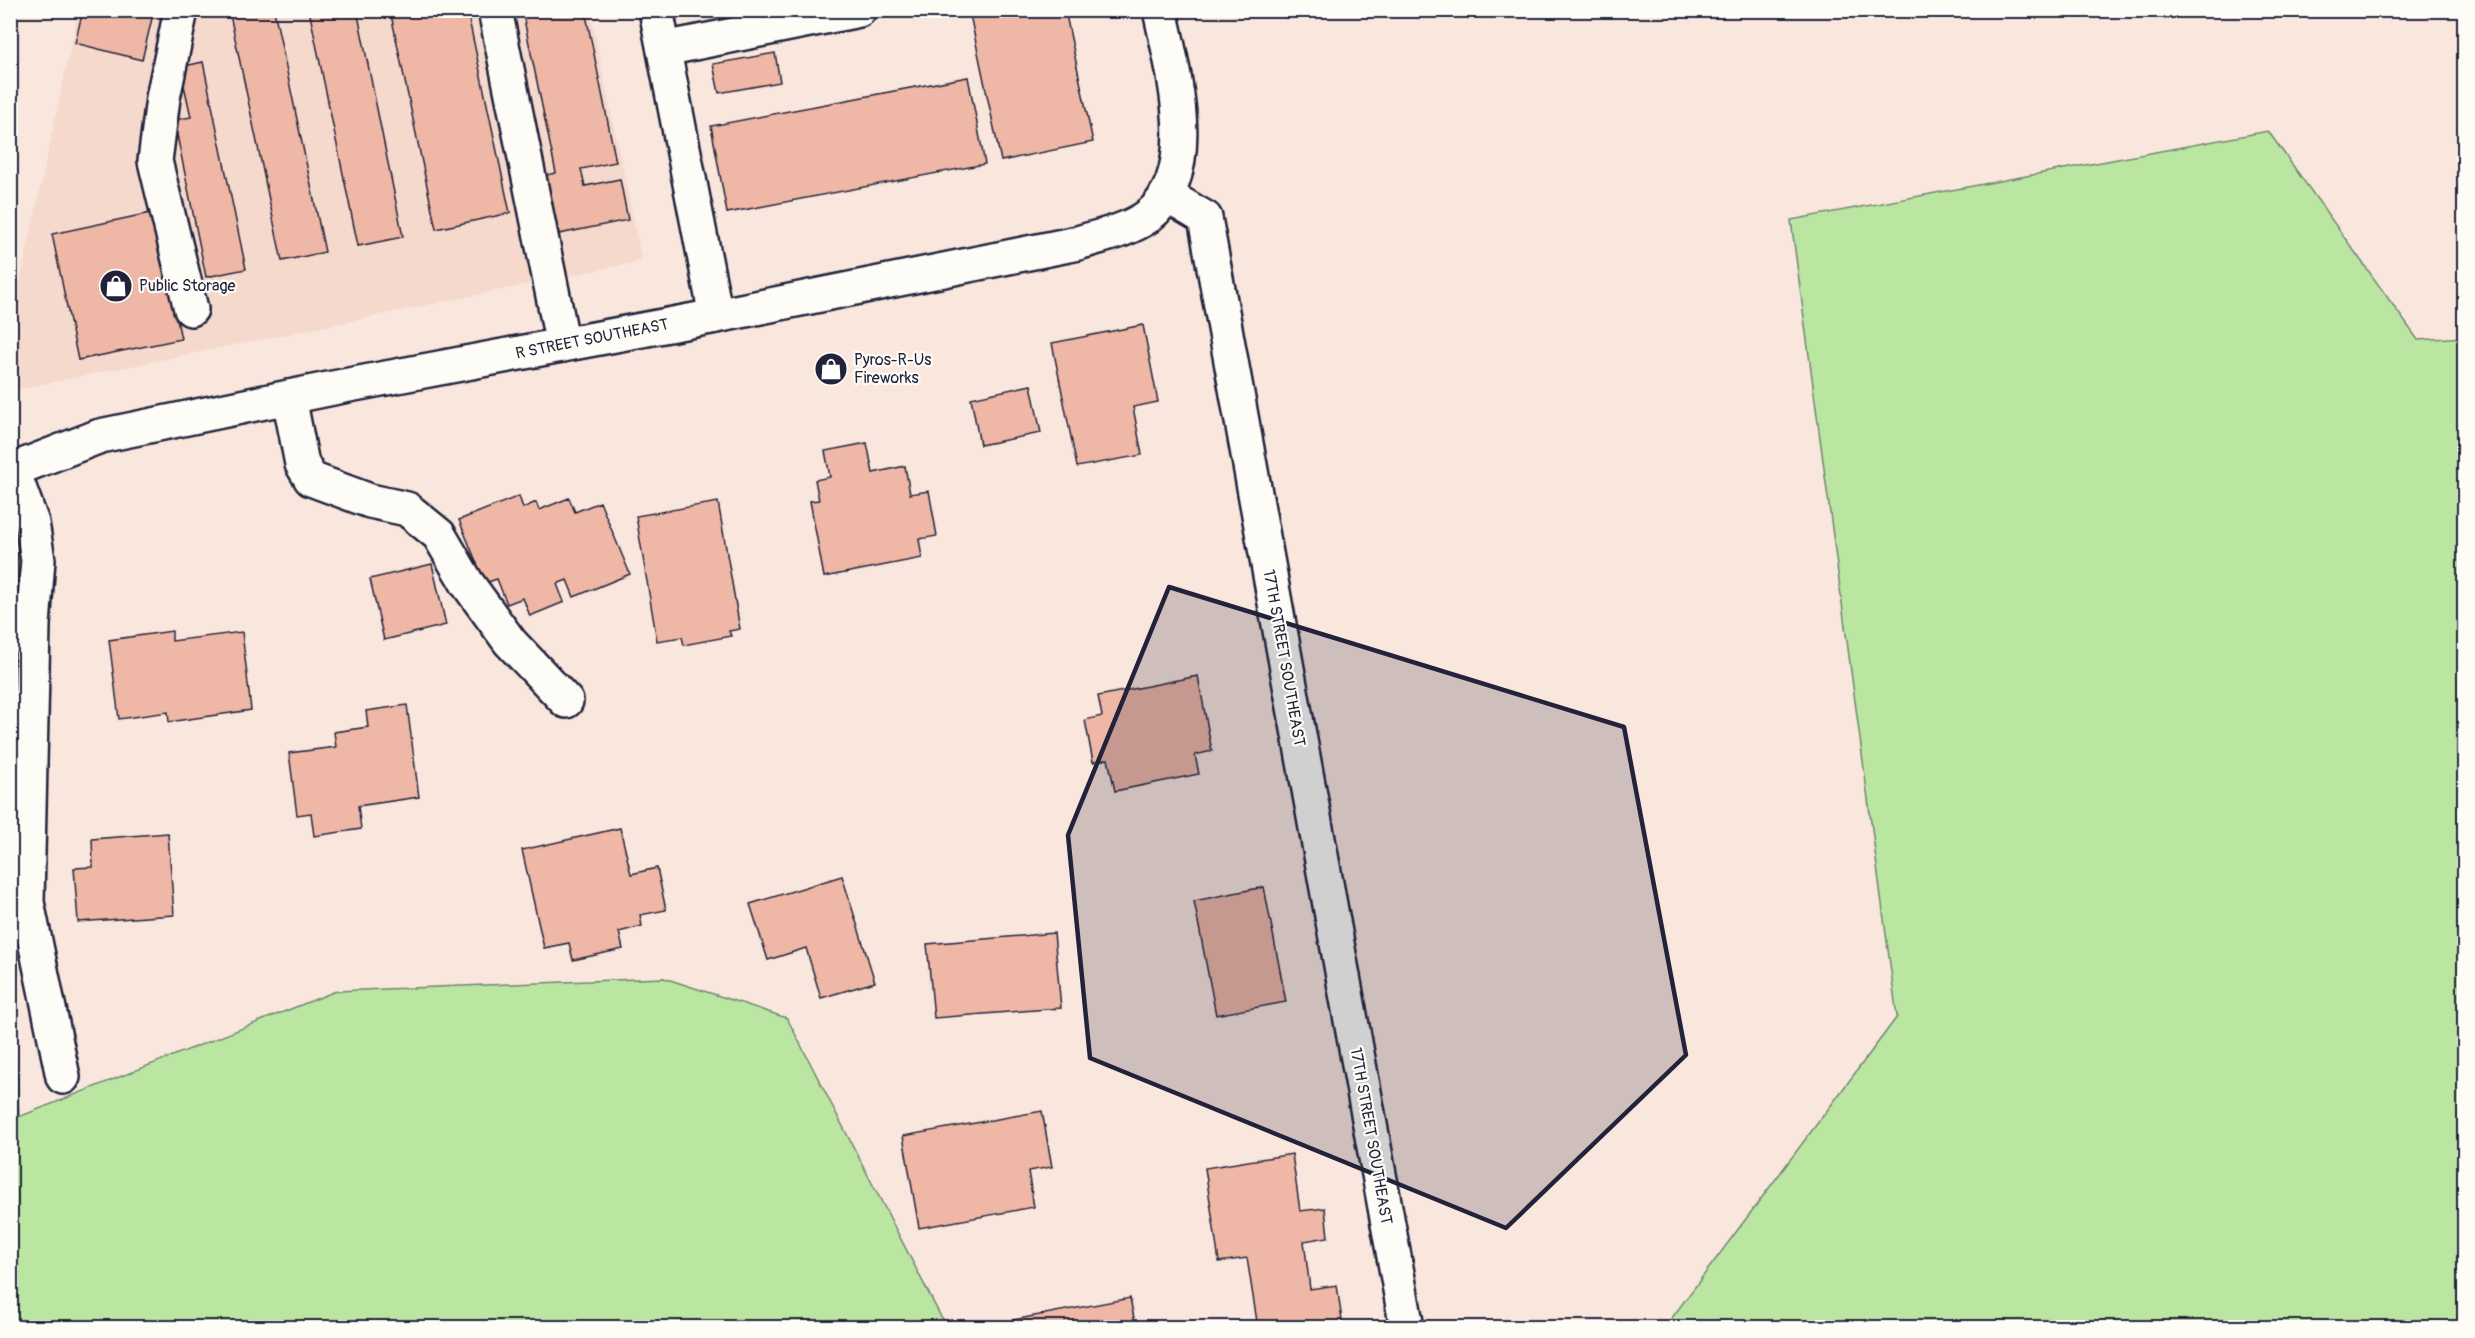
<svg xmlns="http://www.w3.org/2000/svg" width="2475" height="1338" viewBox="0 0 2475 1338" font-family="Pangolin,sans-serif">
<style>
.built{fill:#f6d9cd}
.green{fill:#bbe6a2;stroke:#6e846e;stroke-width:1.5}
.building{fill:#efb7a5;stroke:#22223b;stroke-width:1.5}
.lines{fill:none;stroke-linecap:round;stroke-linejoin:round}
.minor-casing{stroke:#22223b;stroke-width:38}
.minor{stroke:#fdfcf7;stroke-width:33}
.marked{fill:#22223b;fill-opacity:0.2;stroke:#22223b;stroke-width:4.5;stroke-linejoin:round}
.labels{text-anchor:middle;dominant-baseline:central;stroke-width:4.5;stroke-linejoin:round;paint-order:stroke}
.poi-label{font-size:16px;fill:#22223b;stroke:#fdfcf7;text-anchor:start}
.street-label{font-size:16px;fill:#22223b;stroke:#fdfcf7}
</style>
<rect width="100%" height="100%" fill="#f9e7de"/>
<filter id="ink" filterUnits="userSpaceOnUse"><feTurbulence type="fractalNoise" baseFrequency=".0167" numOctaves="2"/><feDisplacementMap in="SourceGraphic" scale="12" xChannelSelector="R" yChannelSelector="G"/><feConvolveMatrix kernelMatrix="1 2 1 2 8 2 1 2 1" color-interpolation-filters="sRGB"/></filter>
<g filter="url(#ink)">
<polygon class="built" points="78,11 590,11 642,261 11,391 11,325"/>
<g class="green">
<polygon points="2268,131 2418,340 2464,337 2464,1327 1665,1327 1897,1017 1791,220"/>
<polygon points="10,907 19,1117 336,991 664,978 787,1018 941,1317 952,1327 11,1327"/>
</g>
<g class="building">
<polygon points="83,10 154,10 142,60 75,43"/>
<polygon points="229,10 274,10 325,252 282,261"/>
<polygon points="309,10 357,10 403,237 358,246"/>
<polygon points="390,10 467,10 510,213 436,229"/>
<polygon points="522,10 585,10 616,162 581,169 585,186 620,179 628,220 559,234 546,175 556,173"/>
<polygon points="969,10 1065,10 1093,142 1001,161"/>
<polygon points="775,53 780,82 719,93 713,64"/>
<polygon points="203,62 246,269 206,277 174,120 191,117 180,67"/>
<polygon points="968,77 985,164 727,213 711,126"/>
<polygon points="155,212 181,339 78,360 52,234"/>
<polygon points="1143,325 1158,402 1133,407 1142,455 1077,467 1052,343"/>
<polygon points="1031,385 1041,433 980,445 971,398"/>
<polygon points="867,443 873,473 905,466 910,494 929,491 937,536 919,539 922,558 824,577 810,501 819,500 815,480 830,477 825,451"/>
<polygon points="519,496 523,508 536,502 539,510 569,498 575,512 600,502 630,574 574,597 567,580 557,584 564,602 530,616 523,598 507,604 497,579 485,583 459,520"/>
<polygon points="718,502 740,629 729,631 731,636 684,645 682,637 657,641 636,516"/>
<polygon points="432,564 446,625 384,640 370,579"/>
<polygon points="172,631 172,641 242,632 251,710 169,722 168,712 119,719 109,640"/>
<polygon points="1198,676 1212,751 1195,755 1199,774 1115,791 1108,759 1093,762 1085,720 1102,716 1098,696"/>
<polygon points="407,705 419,797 358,806 361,829 314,836 311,813 297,815 289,753 336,747 334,732 368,727 366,711"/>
<polygon points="620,828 631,874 657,868 666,910 640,915 642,926 619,932 623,949 573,960 569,943 544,948 522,850"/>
<polygon points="168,833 174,915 78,922 74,868 93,867 92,839"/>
<polygon points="842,876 875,982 821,998 806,948 768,960 750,904"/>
<polygon points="1264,887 1286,1002 1216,1015 1194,901"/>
<polygon points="1054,933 1061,1008 934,1018 927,944"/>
<polygon points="1042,1111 1052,1167 1028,1171 1034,1207 919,1228 903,1136"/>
<polygon points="1292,1154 1300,1211 1325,1208 1328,1237 1304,1241 1310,1289 1337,1285 1343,1328 1258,1328 1247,1258 1219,1262 1205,1168"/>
<polygon points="1130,1298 1136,1328 1003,1328 1002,1322"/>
</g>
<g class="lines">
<g class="minor-casing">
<g id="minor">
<polyline points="181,10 163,98 155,161 191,309"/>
<polyline points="495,10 563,345"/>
<polyline points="656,10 716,316"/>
<polyline points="664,49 859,10"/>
<polyline points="1166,195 1205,218 1407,1328"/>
<polyline points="289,397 302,464 311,479 370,501 407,509 439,535 467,583 510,642 566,701"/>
<path d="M10,471L100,436L333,388L716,316L1078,243C1100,236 1127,231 1147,217C1204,174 1172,68 1160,10"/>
<polyline points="13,471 32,523 38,560 33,625 27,902 63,1077"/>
</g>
</g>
<use href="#minor" class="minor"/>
</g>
</g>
<path class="marked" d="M1169,587L1624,727L1686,1055L1506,1228L1090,1058L1068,835Z"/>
<defs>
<g id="shop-disc" transform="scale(1.725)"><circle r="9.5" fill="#22223b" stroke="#fdfcf7"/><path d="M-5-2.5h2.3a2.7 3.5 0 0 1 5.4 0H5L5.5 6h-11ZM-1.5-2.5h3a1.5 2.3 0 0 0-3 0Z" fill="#fff"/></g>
</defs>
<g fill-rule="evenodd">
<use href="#shop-disc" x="116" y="286"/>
<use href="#shop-disc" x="831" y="369"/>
</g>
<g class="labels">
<g class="poi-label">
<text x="139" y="286">Public Storage</text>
<text x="854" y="360">Pyros-R-Us<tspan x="854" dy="18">Fireworks</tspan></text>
</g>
<g class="street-label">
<text transform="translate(592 339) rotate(-11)">R STREET SOUTHEAST</text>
<text transform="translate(1284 658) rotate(80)">17TH STREET SOUTHEAST</text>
<text transform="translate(1371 1136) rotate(80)">17TH STREET SOUTHEAST</text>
</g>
</g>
<rect width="2475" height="1338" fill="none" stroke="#fdfcf7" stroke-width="36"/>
<rect x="18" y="18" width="2439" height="1302" fill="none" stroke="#22223b" stroke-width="2" filter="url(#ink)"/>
</svg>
